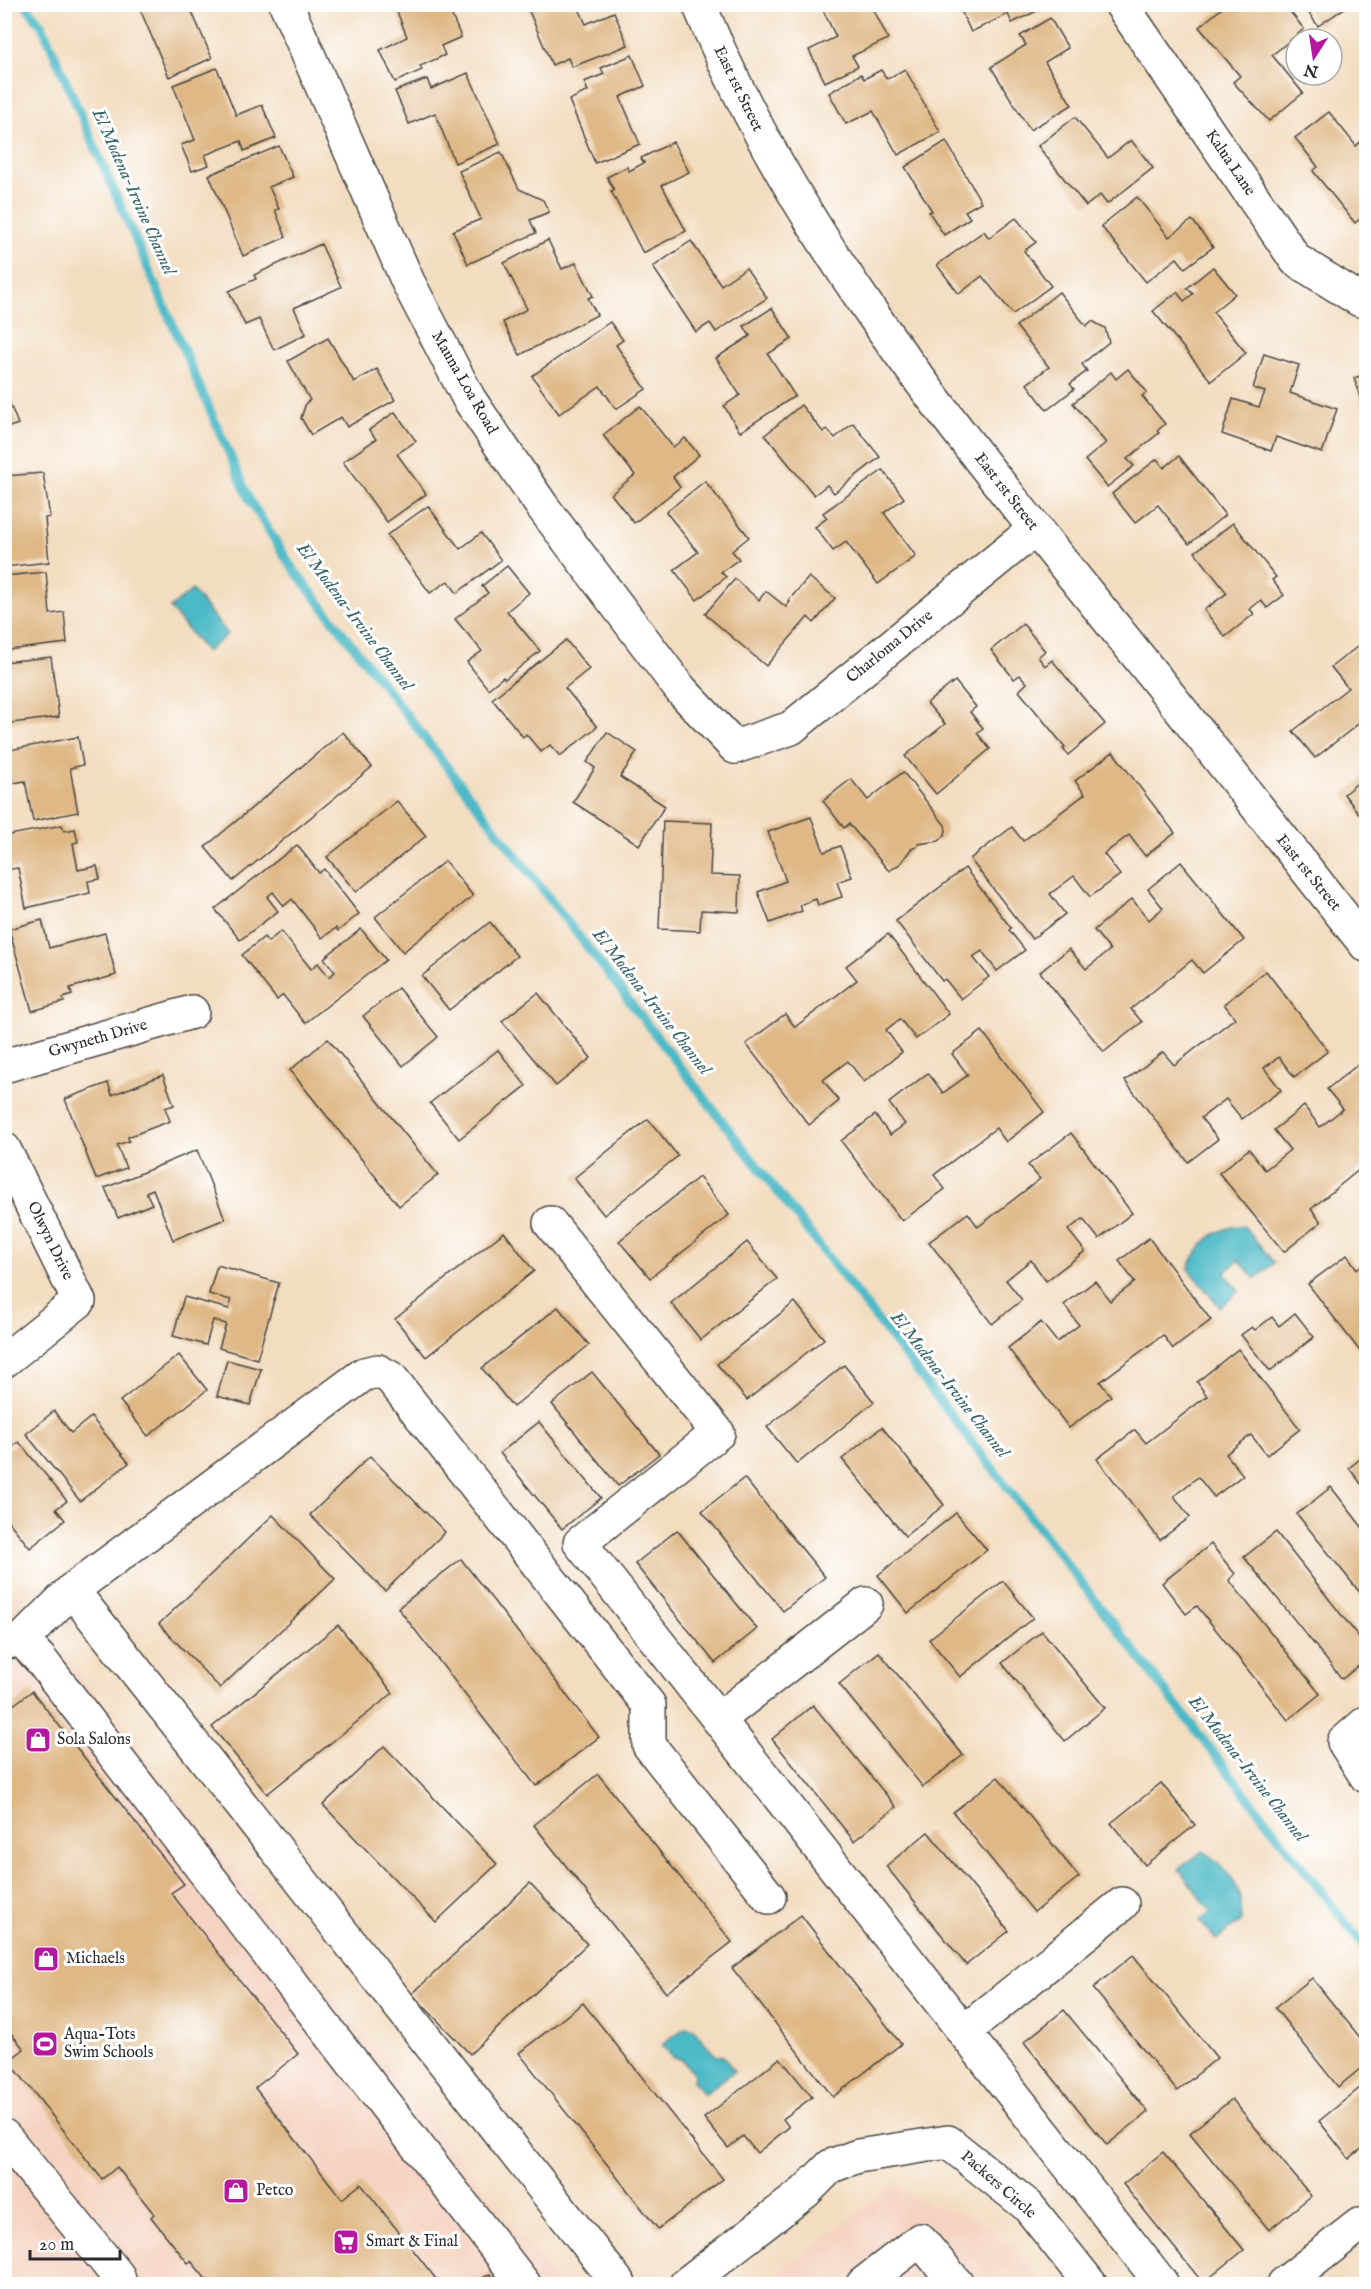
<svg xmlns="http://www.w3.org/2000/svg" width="1371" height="2289" viewBox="0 0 1371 2289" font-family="'IM FELL English',serif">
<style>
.built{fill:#f5d3c1}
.water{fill:#4cb9c6;stroke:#3c7278;stroke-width:1.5}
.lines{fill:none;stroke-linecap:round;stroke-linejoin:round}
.stream{stroke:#4cb9c6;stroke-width:9}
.building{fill:#dfb886}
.minor-casing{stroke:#494642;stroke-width:36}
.major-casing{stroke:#494642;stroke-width:36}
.minor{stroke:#fff;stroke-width:33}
.major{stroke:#fff;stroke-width:33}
.labels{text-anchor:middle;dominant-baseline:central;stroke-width:6;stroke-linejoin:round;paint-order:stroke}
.street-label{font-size:16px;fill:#2b2b2b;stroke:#fff}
.poi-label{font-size:16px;fill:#2b2b2b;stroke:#fff;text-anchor:start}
.water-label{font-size:18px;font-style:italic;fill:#386469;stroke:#fff}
</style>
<rect width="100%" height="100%" fill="#fff"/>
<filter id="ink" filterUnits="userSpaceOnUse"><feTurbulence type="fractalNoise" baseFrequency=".0167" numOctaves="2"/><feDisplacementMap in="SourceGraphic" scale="12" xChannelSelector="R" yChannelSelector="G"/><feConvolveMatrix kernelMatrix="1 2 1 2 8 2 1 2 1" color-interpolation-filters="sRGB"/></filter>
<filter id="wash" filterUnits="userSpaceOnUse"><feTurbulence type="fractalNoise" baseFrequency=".008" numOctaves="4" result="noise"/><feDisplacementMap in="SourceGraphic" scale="24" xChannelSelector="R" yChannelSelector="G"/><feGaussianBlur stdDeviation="1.35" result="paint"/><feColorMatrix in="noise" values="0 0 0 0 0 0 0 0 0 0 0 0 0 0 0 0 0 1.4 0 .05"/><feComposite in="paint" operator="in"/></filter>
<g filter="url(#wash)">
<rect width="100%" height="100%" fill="#f3ddc1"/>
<g class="built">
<polygon points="16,1594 559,2284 5,2284 4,1603"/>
<polygon points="897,2183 908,2194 928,2204 967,2215 988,2225 1011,2245 1043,2284 762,2284"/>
</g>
<g class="water">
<polygon points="192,590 228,634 206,652 170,608"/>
<path d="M1243,1225L1274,1263L1255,1279L1239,1260L1224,1273L1239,1291L1220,1307L1188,1269C1200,1242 1213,1229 1243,1225Z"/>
<path d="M1203,1851C1228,1868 1245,1889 1241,1921L1216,1940L1200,1921L1211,1912L1179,1869Z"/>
<polygon points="686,2027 694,2029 714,2054 723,2056 734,2071 704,2094 693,2081 694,2074 681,2059 673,2058 662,2044"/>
</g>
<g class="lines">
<polyline class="stream" points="25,4 42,26 249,499 291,566 1366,1949"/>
</g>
<g id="blocks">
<g class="building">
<polygon points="146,4 210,4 192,12 212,58 169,77 139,7"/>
<polygon points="394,4 447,4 461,37 441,46 445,55 420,66 422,70 395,82 380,50 407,37"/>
<polygon points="526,4 577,4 586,24 614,12 628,45 572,67 568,58 552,65"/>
<polygon points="820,4 871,4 888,39 852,56 858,66 825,82 809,50 836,37"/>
<polygon points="958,4 1044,4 1045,7 1012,23 1008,14 971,32"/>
<polygon points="1227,4 1284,4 1304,29 1272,55 1303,93 1269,121 1233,82 1240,76 1199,27"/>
<polygon points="1303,5 1349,5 1318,26"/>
<polygon points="1050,18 1068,48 1045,62 1072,105 1030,130 991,67 1026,45 1020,36"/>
<polygon points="632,55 645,86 620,97 640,144 595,163 569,100 588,91 584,82 604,74 601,68"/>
<polygon points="217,68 236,115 262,105 276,138 244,151 241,141 205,155 209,165 192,171 181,145 195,140 173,85"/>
<polygon points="905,69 940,132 898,155 873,111 846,124 829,93 861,74 864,79 881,70 887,79"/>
<polygon points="468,73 500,144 455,163 435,113 409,124 395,91 427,79 431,89"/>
<polygon points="1329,112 1356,146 1366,137 1366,214 1355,223 1313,171 1318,167 1295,138"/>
<polygon points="1075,117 1108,158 1131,140 1153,168 1107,204 1100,195 1086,206 1038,146"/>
<polygon points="946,141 981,202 965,211 970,218 944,235 929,212 932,211 905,167"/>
<polygon points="673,142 689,172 662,185 686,231 643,253 611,191 614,190 607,177 627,167 629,171 644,163 641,158"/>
<polygon points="279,146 293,177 269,187 279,209 275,210 286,237 243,256 209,175"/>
<polygon points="501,152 519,189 543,200 549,212 530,220 536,233 468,264 453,231 481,219 459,171"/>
<polygon points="1137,197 1169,237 1192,220 1213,247 1185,268 1177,258 1146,282 1101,226"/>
<polygon points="1016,218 1036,242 1024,251 1051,286 1013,314 982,276 959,294 937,265 984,231 989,238"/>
<polygon points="548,240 562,269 576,263 593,296 588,298 597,315 520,355 503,322 527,309 504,263"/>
<polygon points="691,241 721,285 746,268 767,298 716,332 710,323 696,332 653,267"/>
<polygon points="321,244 341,287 294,308 306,334 274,350 259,319 245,325 229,291 256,279 254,275"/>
<polygon points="1213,267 1235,294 1213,312 1246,353 1211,381 1153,311 1177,292 1184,301 1193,294 1187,288"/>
<polygon points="1059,292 1086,326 1092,321 1105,328 1109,342 1082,364 1087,371 1070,384 1074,389 1047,410 1027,384 1049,367 1016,326"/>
<polygon points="772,308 792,339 768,354 795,396 740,432 724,406 740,395 716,358 750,336 744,326"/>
<polygon points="610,322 623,340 616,345 646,389 616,409 600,386 559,414 532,376"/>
<polygon points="328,338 354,382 377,369 395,400 347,427 341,417 311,435 301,418 306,403 310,400 288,361"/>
<polygon points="1264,354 1299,365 1290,393 1337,409 1322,453 1276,437 1271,451 1222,434 1233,399 1259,407 1265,392 1253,388"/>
<polygon points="1128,369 1147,392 1142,396 1165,424 1157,431 1159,433 1127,459 1134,466 1107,487 1085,460 1106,443 1073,403 1111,372 1116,379"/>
<polygon points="1366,374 1366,417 1354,378"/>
<polygon points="4,389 18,424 4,429"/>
<polygon points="801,405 823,432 827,429 835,438 853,423 880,457 834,493 827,485 814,495 765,435"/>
<polygon points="640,406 673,447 685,438 699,455 673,477 680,487 634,523 611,494 635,475 603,435"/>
<polygon points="395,412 416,441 397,454 426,494 387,522 343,462 376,439 369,430"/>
<polygon points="1179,456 1225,515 1189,544 1158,505 1135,523 1112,494 1157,459 1164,468"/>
<polygon points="883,470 904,498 884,513 916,556 878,584 846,542 833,551 815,527 827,518 823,513"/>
<polygon points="43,473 50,517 45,518 49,562 4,567 4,476"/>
<polygon points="705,481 749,537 732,551 739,559 721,572 726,577 697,600 674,570 698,552 666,512"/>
<polygon points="428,506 460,549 481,533 501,560 457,593 448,581 430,593 387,535"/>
<polygon points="1233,523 1276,577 1272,580 1284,595 1267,608 1261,600 1250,609 1254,614 1225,637 1204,610 1227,593 1195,552"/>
<polygon points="507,566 529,593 507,611 540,651 505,679 503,677 488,689 467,662 482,651 455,619 488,593 482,586"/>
<polygon points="46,572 50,614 64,612 67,643 8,650 8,643 4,643 4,631 7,630 4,576"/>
<polygon points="809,577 835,598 814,623 808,617 766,666 705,614 735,579 759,600 766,591 786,607 790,602 788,601"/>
<polygon points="1023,624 1045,651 1038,657 1045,666 1052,660 1105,724 1068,755 1063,749 1065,747 1019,691 1027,683 1020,675 1014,679 991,650"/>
<polygon points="566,640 589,669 565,688 597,727 560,756 550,745 541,752 526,734 523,737 492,699"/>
<polygon points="1366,640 1366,718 1315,758 1293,731 1348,688 1331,667"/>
<polygon points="51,657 59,717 4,724 4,662"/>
<polygon points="955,681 976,707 970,712 983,728 977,733 990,749 936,794 905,756 945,724 927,703"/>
<polygon points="343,732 372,767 233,881 205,847"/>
<polygon points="607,732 637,752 620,777 665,806 639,845 573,802 595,768 587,762"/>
<polygon points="78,737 83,765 70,768 78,812 33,821 25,781 4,785 4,751"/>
<polygon points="1113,752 1175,833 1145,856 1129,835 1104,854 1120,875 1090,897 1074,876 1050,894 1065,914 1032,939 970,859 1012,827 1023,841 1085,794 1075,781"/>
<polygon points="903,772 945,825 946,831 944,836 939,841 918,844 917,847 911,849 900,864 889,871 849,824 844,828 823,801 851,779 868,800"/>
<polygon points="1366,776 1366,823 1344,794"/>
<polygon points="397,801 426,836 356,892 327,857"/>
<polygon points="811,817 824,852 840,846 852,877 837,882 842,897 818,905 816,899 800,905 802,911 770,923 758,892 786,881 768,832"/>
<polygon points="663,821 712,823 710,875 740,876 739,912 701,910 700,931 659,929"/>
<polygon points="62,825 64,831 75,829 78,842 73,843 78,870 97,866 100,879 88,881 90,893 26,908 18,868 4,870 4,836"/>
<polygon points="297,845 319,873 324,869 359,914 338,931 336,928 322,938 292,899 284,906 273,892 267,897 278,911 240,940 215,909"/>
<polygon points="445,861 473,896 403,952 375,917"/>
<polygon points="1181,862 1244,940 1203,973 1192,960 1131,1009 1142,1022 1104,1052 1040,972 1069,949 1086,969 1110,950 1094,930 1132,899 1149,920 1163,908 1148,889"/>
<polygon points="965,868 1011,928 1009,930 1025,950 997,971 982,951 973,957 989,977 961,999 945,979 942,981 896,921"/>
<polygon points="42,920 49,948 105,933 116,975 70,988 72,995 63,998 64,1002 32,1011 9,929"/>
<polygon points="490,922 517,956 449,1010 422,976"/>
<polygon points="361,929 386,960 305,1023 283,995 277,1000 242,955 264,937 268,942 281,931 311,969 318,963 329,977 335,972 324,958"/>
<polygon points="888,934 949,1014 916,1039 900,1019 886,1030 902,1052 864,1082 848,1061 823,1080 839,1101 809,1125 746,1044 785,1014 795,1027 857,980 846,966"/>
<polygon points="1266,971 1328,1051 1294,1077 1279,1057 1264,1068 1281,1090 1242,1119 1226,1099 1201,1118 1218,1139 1188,1162 1125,1081 1163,1052 1174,1065 1235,1018 1224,1004"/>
<polygon points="398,988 438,1037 403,1066 363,1016"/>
<polygon points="538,993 591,1058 556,1086 502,1021"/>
<polygon points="982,1031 1044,1112 1006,1142 996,1128 934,1175 945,1189 902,1221 841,1141 875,1115 890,1135 905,1124 889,1103 928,1073 943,1093 968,1075 952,1054"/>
<polygon points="328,1039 438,1175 399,1206 290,1070"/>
<polygon points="498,1050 526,1086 459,1139 430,1103"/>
<polygon points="1360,1063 1366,1071 1366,1164 1311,1209 1321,1222 1284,1252 1219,1173 1249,1149 1265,1170 1290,1150 1274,1130 1304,1106 1320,1127 1343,1109 1327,1089"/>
<polygon points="163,1075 174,1105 165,1108 170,1121 128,1137 129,1141 117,1145 126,1168 96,1179 65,1099 108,1083 112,1095"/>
<polygon points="648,1119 678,1156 604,1215 574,1178"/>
<polygon points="1071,1133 1132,1213 1099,1239 1083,1219 1068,1230 1085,1251 1046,1281 1031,1260 1006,1280 1022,1300 992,1324 929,1242 968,1213 978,1227 1040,1179 1028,1165"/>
<polygon points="197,1150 225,1219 173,1240 153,1189 146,1192 152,1204 118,1218 105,1188"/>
<polygon points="699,1177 729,1215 650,1278 619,1241"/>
<polygon points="504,1232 534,1271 426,1357 395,1319"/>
<polygon points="1149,1238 1211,1320 1173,1349 1163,1335 1100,1382 1111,1396 1069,1428 1008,1348 1041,1322 1057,1342 1079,1325 1064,1305 1095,1281 1110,1301 1135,1282 1119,1261"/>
<polygon points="747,1242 777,1279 701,1340 671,1303"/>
<polygon points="1347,1255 1357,1269 1366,1261 1366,1359 1308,1284"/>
<polygon points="217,1265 279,1283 257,1359 219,1348 226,1324 213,1320 206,1345 173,1336 184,1297 229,1309 231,1300 209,1294"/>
<polygon points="795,1302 824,1339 747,1400 717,1364"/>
<polygon points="558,1307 589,1345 513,1407 482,1368"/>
<polygon points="1295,1313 1314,1337 1270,1371 1241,1335 1252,1327 1255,1330 1272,1317 1279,1326"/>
<polygon points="1238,1349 1300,1429 1267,1455 1251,1435 1226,1454 1243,1475 1214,1497 1198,1477 1174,1496 1190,1517 1160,1540 1097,1459 1135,1430 1146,1443 1207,1396 1197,1382"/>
<polygon points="179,1355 207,1390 148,1436 120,1401"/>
<polygon points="227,1360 261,1369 250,1405 217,1396"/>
<polygon points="844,1365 874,1402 797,1464 767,1427"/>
<polygon points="592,1372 659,1454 618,1486 552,1404"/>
<polygon points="54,1411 71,1433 91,1417 129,1463 80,1501 26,1434"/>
<polygon points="539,1422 601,1498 562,1529 500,1453"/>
<polygon points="882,1427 944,1505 905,1536 842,1459"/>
<polygon points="19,1442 67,1501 56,1509 65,1520 30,1548 4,1516 4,1453"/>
<polygon points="1366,1454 1366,1490 1349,1468"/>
<polygon points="370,1456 445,1532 385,1591 310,1515"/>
<polygon points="744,1478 825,1577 783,1611 702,1511"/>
<polygon points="1331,1487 1366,1532 1366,1600 1297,1514"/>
<polygon points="956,1513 987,1550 908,1613 878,1575"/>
<polygon points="273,1515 335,1579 220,1688 159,1624"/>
<polygon points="677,1530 757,1629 715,1663 635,1564"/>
<polygon points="1276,1532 1366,1646 1366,1660 1342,1679 1244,1557"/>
<polygon points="1211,1544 1235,1574 1229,1580 1320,1694 1288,1720 1197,1606 1186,1614 1162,1583"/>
<polygon points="461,1559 599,1737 536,1786 398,1608"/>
<polygon points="1003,1581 1033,1618 960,1677 929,1639"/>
<polygon points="338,1625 393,1693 267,1794 212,1727"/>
<polygon points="1042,1631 1105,1708 1065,1741 1002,1663"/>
<polygon points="879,1652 963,1755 923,1787 839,1684"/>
<polygon points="32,1691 184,1884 171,1893 298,2054 255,2088 342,2199 361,2184 440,2284 210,2284 191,2261 188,2263 151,2217 154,2214 117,2167 102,2179 9,2061 24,2049 4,2025 4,1712"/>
<polygon points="813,1705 896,1807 854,1841 772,1739"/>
<polygon points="384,1746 497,1864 436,1922 323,1805"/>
<polygon points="598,1774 732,1942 666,1993 534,1825"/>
<polygon points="998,1777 1079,1877 1034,1912 953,1812"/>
<polygon points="1161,1783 1195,1825 1145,1865 1111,1823"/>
<polygon points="928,1832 1009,1931 966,1965 886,1866"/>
<polygon points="530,1883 587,1944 470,2054 412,1994"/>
<polygon points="801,1915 901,2044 833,2097 732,1968"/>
<polygon points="1133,1955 1217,2058 1177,2091 1093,1988"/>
<polygon points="1312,1978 1366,2045 1366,2064 1338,2087 1275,2008"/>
<polygon points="583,2003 723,2179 658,2229 519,2053"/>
<polygon points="1064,2010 1148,2112 1107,2145 1024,2042"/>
<polygon points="780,2058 812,2097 783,2119 789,2127 757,2153 743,2136 728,2148 704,2118"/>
<polygon points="1366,2083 1366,2145 1349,2159 1319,2121"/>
<polygon points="1232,2099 1311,2196 1269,2230 1190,2133"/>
<polygon points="1163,2152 1244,2250 1203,2283 1123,2184"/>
<polygon points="490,2274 498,2284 472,2284"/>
<polygon points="1366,2276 1366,2284 1356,2284"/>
</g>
</g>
</g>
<g filter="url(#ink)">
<use href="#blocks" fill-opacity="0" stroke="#494642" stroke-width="1.5"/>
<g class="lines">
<g class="minor-casing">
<g id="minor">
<polyline points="286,4 408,282 469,399 542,506 681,690 735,747 791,728 1035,529"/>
<polyline points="1121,4 1296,260 1360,300 1366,296"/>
<polyline points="4,1066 192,1012"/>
<polyline points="4,1149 79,1301 4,1361"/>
<polyline points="550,1223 718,1433 580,1543 1162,2284"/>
<polyline points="22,1640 40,1659 524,2284"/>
<polyline points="4,1642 22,1640 72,1590"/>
<polyline points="719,1719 866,1604"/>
<polyline points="1366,1723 1344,1742 1366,1776"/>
<polyline points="964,2032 1122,1904"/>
<polyline points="4,2136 118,2276 120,2284"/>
<polyline points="619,2284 72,1590 364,1374 378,1371 391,1378 649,1705 649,1745 769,1897"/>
<polyline points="686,2284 805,2192 831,2166 858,2156 948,2142 1028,2206 1090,2284"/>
<polyline points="863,2284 920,2240 957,2284"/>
<polyline points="1284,2284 1359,2225"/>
</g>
</g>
<g class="major-casing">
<path id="major" d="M699,4C796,241 962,438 1121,635C1204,738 1284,842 1366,945"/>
</g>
<use href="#minor" class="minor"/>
<use href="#major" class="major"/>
</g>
</g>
<defs>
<g id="shop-square" transform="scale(1.35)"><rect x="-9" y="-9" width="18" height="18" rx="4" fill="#b5179e" stroke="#fff"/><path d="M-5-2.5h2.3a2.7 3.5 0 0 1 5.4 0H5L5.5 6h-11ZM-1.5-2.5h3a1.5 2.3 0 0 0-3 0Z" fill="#fff"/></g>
<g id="stadium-square" transform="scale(1.35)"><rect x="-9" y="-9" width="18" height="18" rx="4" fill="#b5179e" stroke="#fff"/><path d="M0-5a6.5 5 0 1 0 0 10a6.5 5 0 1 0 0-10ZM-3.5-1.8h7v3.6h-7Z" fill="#fff"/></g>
<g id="supermarket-square" transform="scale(1.35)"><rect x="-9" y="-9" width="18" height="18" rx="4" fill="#b5179e" stroke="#fff"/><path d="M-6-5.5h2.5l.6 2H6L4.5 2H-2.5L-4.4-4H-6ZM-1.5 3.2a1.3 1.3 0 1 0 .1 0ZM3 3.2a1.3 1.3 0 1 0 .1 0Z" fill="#fff"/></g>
</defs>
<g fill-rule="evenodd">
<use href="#shop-square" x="38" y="1740"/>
<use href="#shop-square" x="46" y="1959"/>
<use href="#stadium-square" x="45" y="2044"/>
<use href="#shop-square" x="236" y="2191"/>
<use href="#supermarket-square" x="346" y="2242"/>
</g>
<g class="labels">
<g class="street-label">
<text transform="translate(738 89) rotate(64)">East 1st Street</text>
<text transform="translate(1230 163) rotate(56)">Kalua Lane</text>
<text transform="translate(464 383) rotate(60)">Mauna Loa Road</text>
<text transform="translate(1006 492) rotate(52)">East 1st Street</text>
<text transform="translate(890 647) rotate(-39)">Charloma Drive</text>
<text transform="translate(1308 873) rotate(51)">East 1st Street</text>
<text transform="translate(98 1039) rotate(-16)">Gwyneth Drive</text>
<text transform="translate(50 1241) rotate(64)">Olwyn Drive</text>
<text transform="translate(998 2185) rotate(41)">Packers Circle</text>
</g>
<g class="poi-label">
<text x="57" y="1740">Sola Salons</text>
<text x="66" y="1959">Michaels</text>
<text x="64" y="2035">Aqua-Tots<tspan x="64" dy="18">Swim Schools</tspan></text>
<text x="256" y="2191">Petco</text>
<text x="366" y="2242">Smart &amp; Final</text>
</g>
<g class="water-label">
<text transform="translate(133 192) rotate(66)">El Modena-Irvine Channel</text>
<text transform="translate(354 617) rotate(53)">El Modena-Irvine Channel</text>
<text transform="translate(651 1002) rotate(52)">El Modena-Irvine Channel</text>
<text transform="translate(949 1385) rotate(52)">El Modena-Irvine Channel</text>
<text transform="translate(1247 1769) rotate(52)">El Modena-Irvine Channel</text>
</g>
</g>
<rect width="1371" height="2289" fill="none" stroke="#fff" stroke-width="24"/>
<g transform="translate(1314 57) rotate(192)"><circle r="28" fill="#ffffff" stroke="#aaaaaa" stroke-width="1.5"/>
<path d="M0-4.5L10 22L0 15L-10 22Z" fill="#b5179e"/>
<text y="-9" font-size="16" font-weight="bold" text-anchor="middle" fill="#2b2b2b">N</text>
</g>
<path d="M30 2250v9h90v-9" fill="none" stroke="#2b2b2b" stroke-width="3"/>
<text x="39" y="2250" font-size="18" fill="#2b2b2b" stroke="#ffffff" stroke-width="4.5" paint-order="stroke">20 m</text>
</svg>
